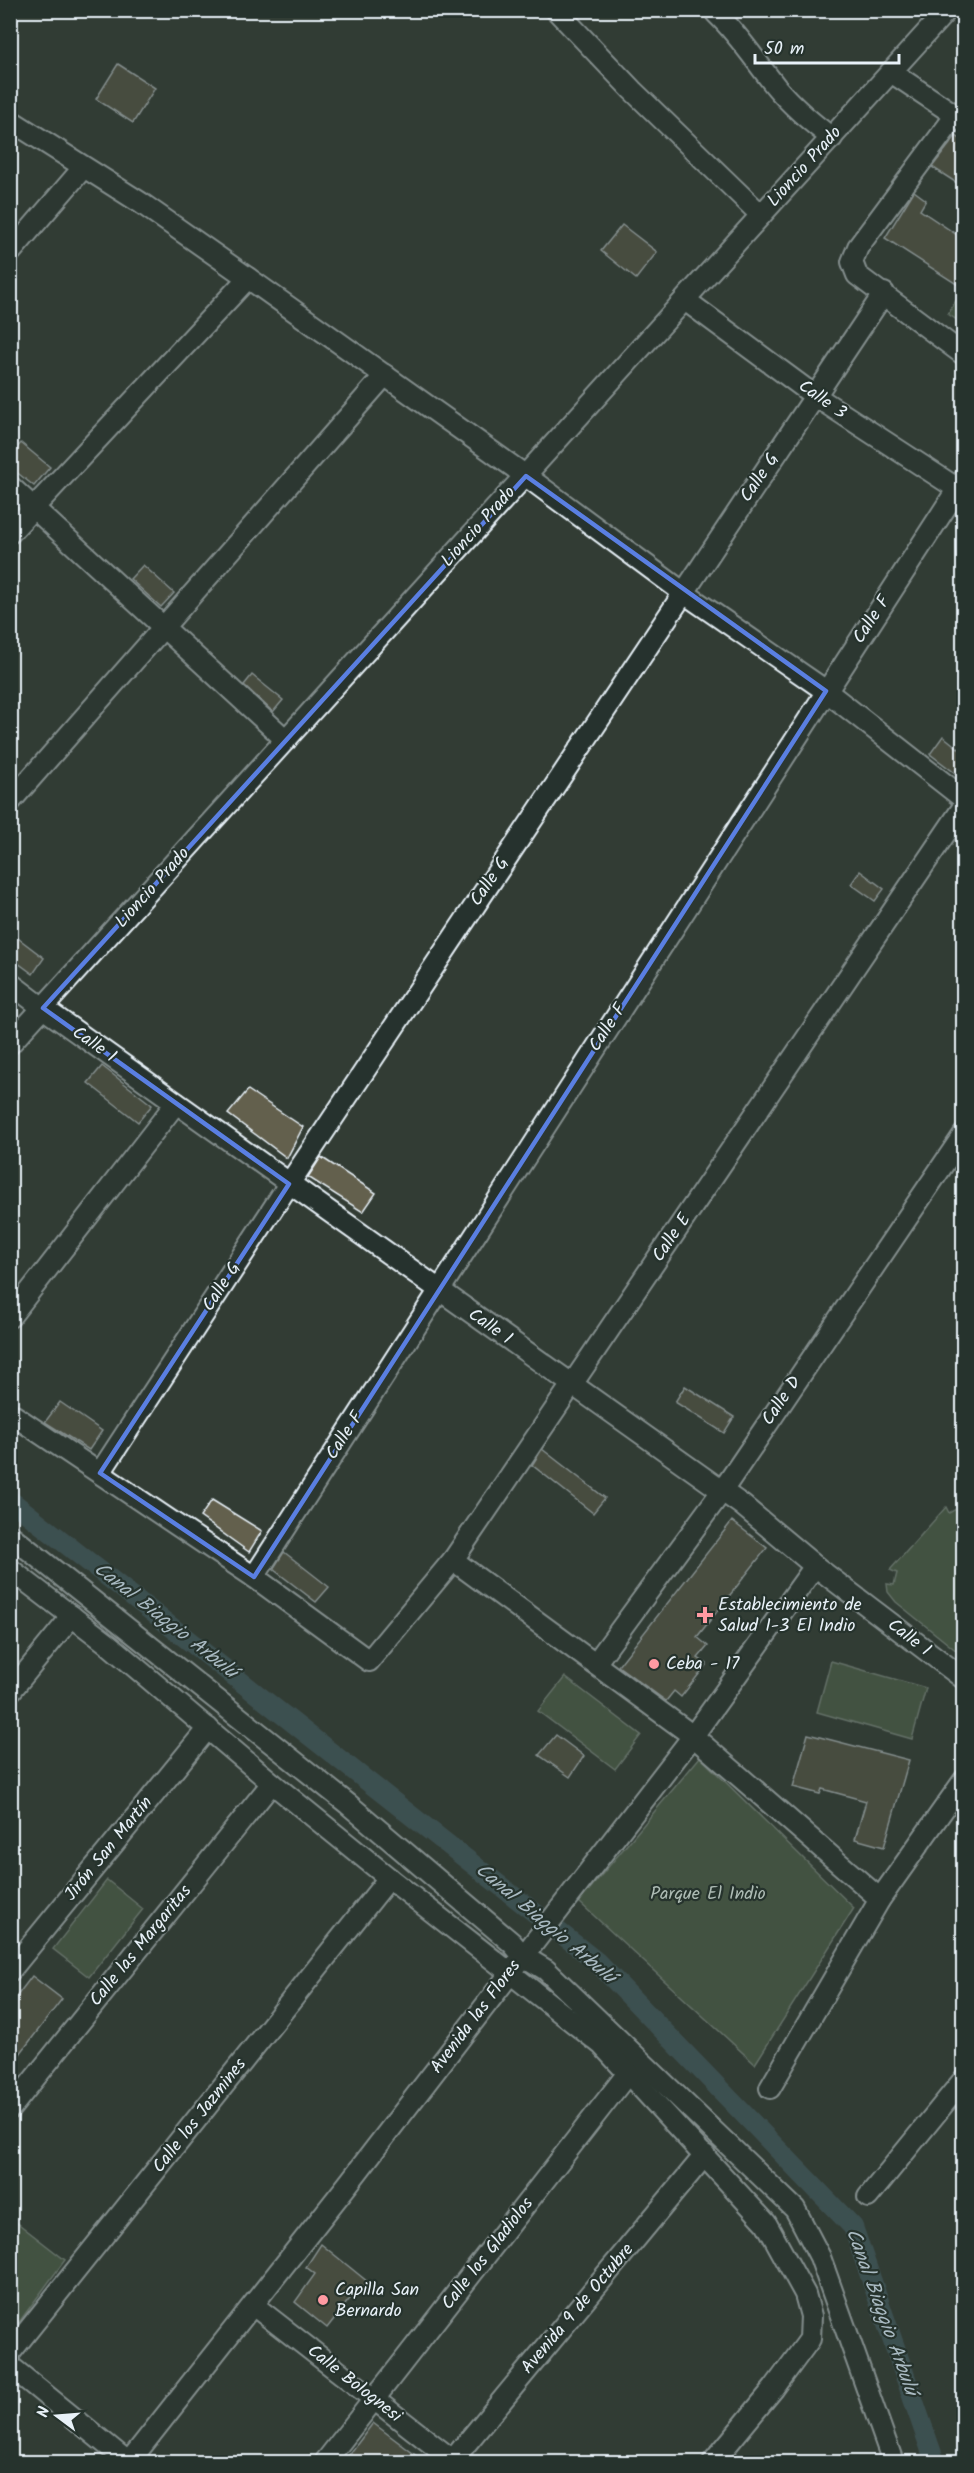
<svg xmlns="http://www.w3.org/2000/svg" width="974" height="2473" viewBox="0 0 974 2473" font-family="Kalam,sans-serif">
<style>
.green{fill:#586d51;stroke:#a0afa4;stroke-width:1.5}
.lines{fill:none;stroke-linecap:round;stroke-linejoin:round}
.canal{stroke:#4b6871;stroke-width:20}
.building{fill:#64614e;stroke:#e8f1f8;stroke-width:1.5}
.minor-casing{stroke:#e8f1f8;stroke-width:24}
.minor{stroke:#26332d;stroke-width:20}
.marked{fill:none;stroke:#5a7fe2;stroke-width:4.5;stroke-linejoin:round}
.poi-dot{fill:#ff9aa2;stroke:#26332d;stroke-width:2}
.labels{text-anchor:middle;dominant-baseline:central;stroke-width:4.5;stroke-linejoin:round;paint-order:stroke}
.street-label{font-size:18px;fill:#e8f1f8;stroke:#26332d}
.poi-label{font-size:18px;fill:#e8f1f8;stroke:#26332d;text-anchor:start}
.park-label{font-size:18px;fill:#aebcb5;stroke:#26332d}
.water-label{font-size:20px;font-style:italic;fill:#a9bac2;stroke:#26332d}
</style>
<rect width="100%" height="100%" fill="#323c34"/>
<filter id="ink" filterUnits="userSpaceOnUse"><feTurbulence type="fractalNoise" baseFrequency=".0167" numOctaves="2"/><feDisplacementMap in="SourceGraphic" scale="12" xChannelSelector="R" yChannelSelector="G"/><feConvolveMatrix kernelMatrix="1 2 1 2 8 2 1 2 1" color-interpolation-filters="sRGB"/></filter>
<g filter="url(#ink)">
<g class="green">
<polygon points="963,289 963,324 948,314"/>
<polygon points="958,1500 964,1500 963,1656 896,1602 888,1592 887,1584 894,1585 897,1573 890,1570 946,1507 949,1513 960,1507"/>
<polygon points="831,1661 926,1688 912,1739 817,1712"/>
<polygon points="565,1677 641,1735 615,1769 538,1711"/>
<polygon points="700,1757 854,1908 755,2064 579,1902"/>
<polygon points="107,1880 143,1909 89,1977 53,1949"/>
<polygon points="11,2218 65,2260 11,2333"/>
</g>
<g class="lines">
<polyline class="canal" points="10,1500 596,1961 853,2227 935,2462"/>
</g>
<g class="building">
<polygon points="118,64 155,88 133,123 96,99"/>
<polygon points="956,136 963,141 963,187 932,167"/>
<polygon points="914,191 926,200 920,210 963,239 963,276 958,285 885,238"/>
<polygon points="622,225 657,252 636,279 601,251"/>
<polygon points="21,443 50,467 34,486 10,467 10,456"/>
<polygon points="143,565 174,593 161,607 130,579"/>
<polygon points="252,675 283,700 273,712 244,685"/>
<polygon points="943,736 963,752 963,779 930,754"/>
<polygon points="860,871 884,889 875,901 851,884"/>
<polygon points="10,932 44,958 33,974 10,957"/>
<polygon points="102,1066 152,1105 138,1122 88,1083"/>
<polygon points="248,1090 303,1127 287,1158 228,1114"/>
<polygon points="321,1157 376,1193 363,1212 308,1177"/>
<polygon points="685,1386 734,1417 724,1433 675,1402"/>
<polygon points="60,1402 102,1431 89,1450 45,1422"/>
<polygon points="542,1449 605,1498 593,1513 532,1465"/>
<polygon points="212,1500 262,1531 249,1552 200,1517"/>
<polygon points="732,1521 767,1548 697,1637 708,1646 698,1658 707,1664 681,1697 674,1691 666,1701 618,1666"/>
<polygon points="284,1552 329,1587 316,1602 273,1569"/>
<polygon points="808,1734 909,1760 884,1847 855,1839 866,1801 822,1789 820,1794 793,1787"/>
<polygon points="556,1735 584,1756 570,1777 539,1755"/>
<polygon points="32,1976 62,1999 10,2067 10,2005"/>
<polygon points="321,2244 368,2282 354,2297 352,2296 327,2328 295,2302 315,2274 306,2267"/>
<polygon points="373,2423 426,2463 343,2463"/>
</g>
<g class="lines">
<g class="minor-casing">
<g id="minor">
<polyline points="556,10 632,90 761,215"/>
<path d="M716,13C740,36 756,62 777,88C793,107 812,123 832,138"/>
<polyline points="891,72 964,121"/>
<polyline points="956,115 858,247 852,262 857,275 964,355"/>
<polyline points="10,120 141,203 248,278 526,476 684,593 826,691 964,799"/>
<polyline points="10,253 83,168"/>
<polyline points="685,300 815,396 964,493"/>
<polyline points="10,486 286,740"/>
<polyline points="10,533 248,278"/>
<polyline points="10,802 385,375"/>
<polyline points="10,983 43,1008 742,1505 815,1566 964,1679"/>
<polyline points="10,1044 947,10"/>
<polyline points="10,1317 176,1103"/>
<polyline points="10,1413 254,1577 369,1661 453,1560 964,806"/>
<polyline points="100,1473 289,1184 884,293"/>
<polyline points="10,1535 348,1804 512,1943 523,1956 546,1970 795,2209 820,2257 893,2462"/>
<polyline points="453,1560 693,1736 880,1899"/>
<polyline points="10,1569 108,1644 272,1783 389,1878 602,2045 766,2223 805,2294 811,2316 810,2339 774,2388 713,2462"/>
<polyline points="254,1577 964,479"/>
<polyline points="595,1664 722,1491 964,1134"/>
<polyline points="10,1692 72,1616"/>
<polyline points="10,1971 208,1728"/>
<polyline points="770,2088 880,1899 964,1780"/>
<polyline points="10,2109 272,1783"/>
<polyline points="868,2197 964,2079"/>
<polyline points="253,2305 455,2462"/>
<polyline points="10,2353 389,1878"/>
<polyline points="10,2366 128,2462"/>
<polyline points="129,2462 348,2184 693,1736 815,1566"/>
<polyline points="325,2462 628,2073"/>
<polyline points="451,2462 705,2155"/>
</g>
</g>
<use href="#minor" class="minor"/>
</g>
</g>
<path d="M0 0H974V2473H0ZM526,476L826,691L254,1577L100,1473L289,1184L43,1008Z" fill="#323c34" fill-opacity=".55" fill-rule="evenodd"/>
<path class="marked" d="M526,476L826,691L254,1577L100,1473L289,1184L43,1008Z"/>
<g class="poi-dot">
<path d="M702 1606h6v6h6v6h-6v6h-6v-6h-6v-6h6z"/>
<circle cx="654" cy="1664" r="6"/>
<circle cx="323" cy="2300" r="6"/>
</g>
<g class="labels">
<g class="street-label">
<text transform="translate(805 167) rotate(-48)">Lioncio Prado</text>
<text transform="translate(822 400) rotate(35)">Calle 3</text>
<text transform="translate(760 478) rotate(-56)">Calle G</text>
<text transform="translate(479 527) rotate(-48)">Lioncio Prado</text>
<text transform="translate(872 620) rotate(-57)">Calle F</text>
<text transform="translate(490 882) rotate(-56)">Calle G</text>
<text transform="translate(153 888) rotate(-48)">Lioncio Prado</text>
<text transform="translate(608 1028) rotate(-57)">Calle F</text>
<text transform="translate(94 1045) rotate(35)">Calle 1</text>
<text transform="translate(672 1238) rotate(-56)">Calle E</text>
<text transform="translate(222 1287) rotate(-57)">Calle G</text>
<text transform="translate(490 1327) rotate(35)">Calle 1</text>
<text transform="translate(782 1401) rotate(-56)">Calle D</text>
<text transform="translate(345 1436) rotate(-57)">Calle F</text>
<text transform="translate(909 1638) rotate(37)">Calle 1</text>
<text transform="translate(109 1849) rotate(-51)">Jirón San Martín</text>
<text transform="translate(141 1946) rotate(-51)">Calle las Margaritas</text>
<text transform="translate(476 2017) rotate(-53)">Avenida las Flores</text>
<text transform="translate(200 2116) rotate(-52)">Calle los Jazmines</text>
<text transform="translate(488 2254) rotate(-52)">Calle los Gladiolos</text>
<text transform="translate(578 2309) rotate(-50)">Avenida 9 de Octubre</text>
<text transform="translate(354 2384) rotate(38)">Calle Bolognesi</text>
</g>
<g class="poi-label">
<text x="718" y="1605">Establecimiento de<tspan x="718" dy="21">Salud I-3 El Indio</tspan></text>
<text x="666" y="1664">Ceba - 17</text>
<text x="335" y="2290">Capilla San<tspan x="335" dy="21">Bernardo</tspan></text>
</g>
<g class="park-label">
<text x="708" y="1894">Parque El Indio</text>
</g>
<g class="water-label">
<text transform="translate(165 1621) rotate(38)">Canal Biaggio Arbulú</text>
<text transform="translate(545 1924) rotate(40)">Canal Biaggio Arbulú</text>
<text transform="translate(881 2312) rotate(70)">Canal Biaggio Arbulú</text>
</g>
</g>
<rect width="974" height="2473" fill="none" stroke="#26332d" stroke-width="36"/>
<rect x="18" y="18" width="938" height="2437" fill="none" stroke="#e8f1f8" stroke-width="2" filter="url(#ink)"/>
<g transform="translate(57 2416) rotate(286)" stroke="#26332d" stroke-width="4.5" paint-order="stroke">
<path d="M0-4.5L10 22L0 15L-10 22Z" fill="#e8f1f8"/>
<text y="-9" font-size="16" font-weight="bold" text-anchor="middle" fill="#e8f1f8">N</text>
</g>
<path d="M755 54v9h144v-9" fill="none" stroke="#e8f1f8" stroke-width="3"/>
<text x="764" y="54" font-size="18" fill="#e8f1f8" stroke="#26332d" stroke-width="4.5" paint-order="stroke">50 m</text>
</svg>
